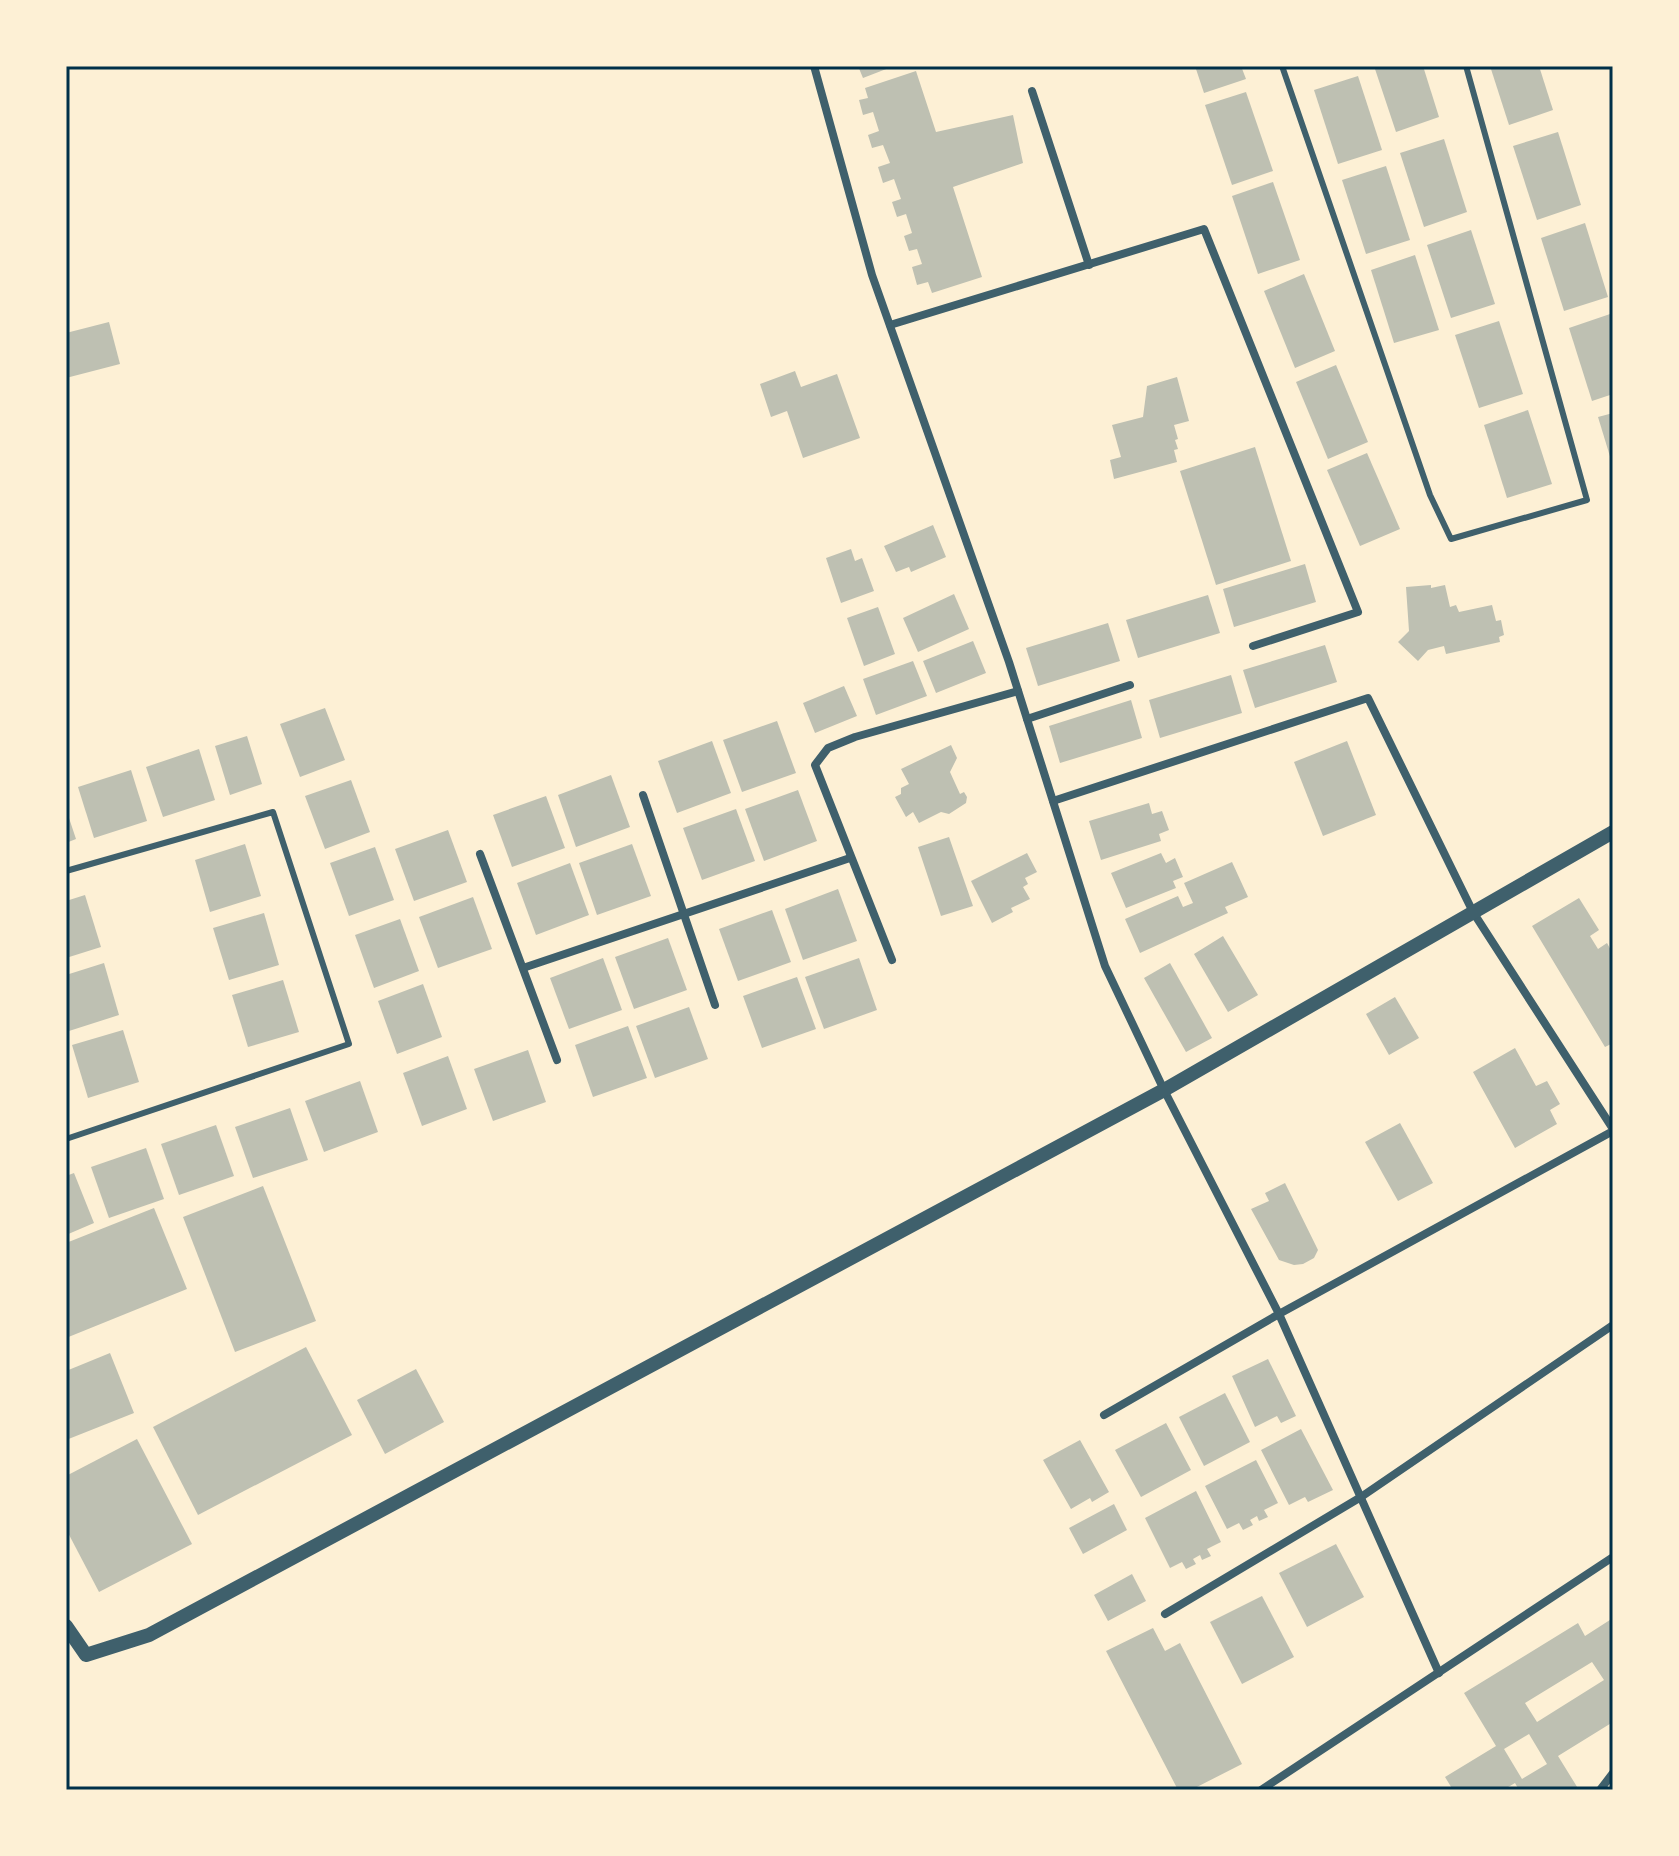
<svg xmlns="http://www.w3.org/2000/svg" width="1679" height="1856" viewBox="0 0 1679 1856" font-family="Overpass,sans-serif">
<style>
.building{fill:#bec0b2;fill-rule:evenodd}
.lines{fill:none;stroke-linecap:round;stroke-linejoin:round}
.service{stroke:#3f606c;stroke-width:6}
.minor{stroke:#3f606c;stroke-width:8}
.tertiary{stroke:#3f606c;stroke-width:14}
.neatline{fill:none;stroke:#003049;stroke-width:3}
</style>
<rect width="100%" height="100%" fill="#fdf0d5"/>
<g class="building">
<polygon points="858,66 894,66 863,78"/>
<polygon points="1195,66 1241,66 1246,79 1204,93"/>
<polygon points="1374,66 1423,66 1439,117 1396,132"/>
<polygon points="1490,66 1539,66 1553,110 1509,125"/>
<polygon points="916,71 936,132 1013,115 1023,163 953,187 982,277 932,293 928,282 917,285 912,267 922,264 917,249 909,251 904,236 912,233 906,214 897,217 892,202 901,199 894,179 883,183 878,167 890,163 883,145 872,148 868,135 879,131 873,112 863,115 859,100 868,98 865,88"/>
<polygon points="1358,76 1382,150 1338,164 1314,90"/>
<polygon points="1246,92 1273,171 1232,185 1205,105"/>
<polygon points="1558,132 1581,205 1537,220 1513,146"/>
<polygon points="1444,139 1467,212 1424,227 1400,153"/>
<polygon points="1386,166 1410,240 1366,254 1342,180"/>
<polygon points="1273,182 1300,260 1258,274 1232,196"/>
<polygon points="1585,223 1608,297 1564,311 1541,238"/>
<polygon points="1471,230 1495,304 1451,318 1427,245"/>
<polygon points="1415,255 1439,330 1394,343 1371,270"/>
<polygon points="1304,274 1335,351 1295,368 1264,291"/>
<polygon points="1613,313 1613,394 1592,401 1569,328"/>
<polygon points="1499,321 1523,394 1479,408 1455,335"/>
<polygon points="109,322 120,364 66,378 66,333"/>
<polygon points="1336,365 1368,442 1328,459 1296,382"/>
<polygon points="795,371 801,387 837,374 860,438 803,458 787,411 771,417 760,384"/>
<polygon points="1177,377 1189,421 1174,425 1178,439 1175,440 1178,449 1174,450 1177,462 1114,479 1110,460 1121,457 1112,425 1143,417 1147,386"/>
<polygon points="1528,410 1552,484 1507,498 1484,425"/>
<polygon points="1613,413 1613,463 1612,463 1598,417"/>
<polygon points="1255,447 1291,561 1216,585 1180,471"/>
<polygon points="1367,453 1400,529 1360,546 1327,470"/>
<polygon points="933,525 946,557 911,572 909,567 896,572 884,546"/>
<polygon points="851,549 855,561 862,558 874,591 841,603 826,558"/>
<polygon points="1305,564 1316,602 1234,627 1223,589"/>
<polygon points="1431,585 1431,588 1445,585 1450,607 1456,605 1459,612 1492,605 1496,621 1501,620 1504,635 1499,637 1500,642 1446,654 1444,646 1428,650 1418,661 1398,642 1409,631 1406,587"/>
<polygon points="954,594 969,629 918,652 903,618"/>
<polygon points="1208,595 1220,633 1138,658 1126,620"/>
<polygon points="878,607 895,654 864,666 847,618"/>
<polygon points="1108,623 1120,661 1038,686 1026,648"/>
<polygon points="973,641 986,673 936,693 923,661"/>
<polygon points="1325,645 1337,682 1255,708 1243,670"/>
<polygon points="913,661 927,696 876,715 863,679"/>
<polygon points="1231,675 1242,713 1160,738 1149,700"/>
<polygon points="844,686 857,716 815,733 803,703"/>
<polygon points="1131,700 1142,738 1060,763 1049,726"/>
<polygon points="325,708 345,760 300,777 280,724"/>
<polygon points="777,721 796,773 742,792 723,740"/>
<polygon points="247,736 262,784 230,795 215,746"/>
<polygon points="712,741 731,793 677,813 658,761"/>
<polygon points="1347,741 1376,815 1323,836 1294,762"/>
<polygon points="951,745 957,758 950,772 960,794 964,792 967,797 966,803 949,814 941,812 919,823 913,812 906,817 895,797 901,794 901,788 909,784 901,769"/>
<polygon points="199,749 215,800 163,817 146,767"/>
<polygon points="131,770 147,821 94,838 78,787"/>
<polygon points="611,775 630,827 576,847 558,795"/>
<polygon points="351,780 370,832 325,849 305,796"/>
<polygon points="798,790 817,841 764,861 745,809"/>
<polygon points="546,796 565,848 512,867 493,815"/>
<polygon points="1149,803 1152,814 1162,811 1169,830 1159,834 1161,841 1101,860 1089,821"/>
<polygon points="66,809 76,839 66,843"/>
<polygon points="736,809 755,861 702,880 683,828"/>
<polygon points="448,830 467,882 414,901 395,849"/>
<polygon points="949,837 973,906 941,916 918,847"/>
<polygon points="245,844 261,896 210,912 195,860"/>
<polygon points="632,844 651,896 597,915 579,863"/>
<polygon points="375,847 394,900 349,916 330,863"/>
<polygon points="1027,853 1037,872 1025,878 1028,884 1023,887 1030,899 1011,908 1013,912 992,923 971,881"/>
<polygon points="1161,853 1166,863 1175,858 1183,877 1173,881 1176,888 1126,908 1111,873"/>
<polygon points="1232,862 1248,897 1225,907 1228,913 1140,953 1125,919 1178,896 1183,907 1193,903 1184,883"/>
<polygon points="570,863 589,915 536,935 517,883"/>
<polygon points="838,889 857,941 803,960 785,909"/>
<polygon points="85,895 101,947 66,958 66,901"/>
<polygon points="473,897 492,949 438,968 419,917"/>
<polygon points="1579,898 1599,930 1590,936 1598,949 1607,943 1613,954 1613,1043 1605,1047 1532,926"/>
<polygon points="772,910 791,962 738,981 719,929"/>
<polygon points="264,913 279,965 229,980 213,928"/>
<polygon points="400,919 419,971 374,988 355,935"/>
<polygon points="1223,936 1258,995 1228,1012 1194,954"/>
<polygon points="668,938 687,990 634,1009 615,957"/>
<polygon points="603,958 622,1010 569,1029 550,978"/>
<polygon points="859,958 877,1010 824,1029 805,977"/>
<polygon points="104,963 119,1015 69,1031 66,1021 66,975"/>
<polygon points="1170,963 1212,1038 1186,1052 1144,978"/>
<polygon points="797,977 816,1029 762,1048 743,996"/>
<polygon points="283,980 299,1032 248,1047 232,995"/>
<polygon points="423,984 442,1037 397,1054 378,1001"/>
<polygon points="1395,997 1419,1038 1389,1055 1366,1014"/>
<polygon points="689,1007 708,1059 655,1078 636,1026"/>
<polygon points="628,1026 647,1078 593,1097 575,1045"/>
<polygon points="123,1030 139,1082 88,1098 72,1045"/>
<polygon points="1515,1048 1536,1086 1547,1081 1560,1104 1550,1110 1557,1124 1515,1148 1473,1072"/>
<polygon points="528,1050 546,1102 493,1121 474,1069"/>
<polygon points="448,1056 467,1109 422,1126 403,1073"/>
<polygon points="360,1081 378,1132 324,1152 305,1101"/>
<polygon points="290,1108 308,1160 253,1178 235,1127"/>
<polygon points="1400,1123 1433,1183 1398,1201 1365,1142"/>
<polygon points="216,1125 234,1176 179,1195 161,1144"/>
<polygon points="146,1148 164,1199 109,1218 91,1167"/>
<polygon points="74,1173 94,1223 66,1235 66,1176"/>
<polygon points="1285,1183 1318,1250 1314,1258 1303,1264 1294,1265 1279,1260 1251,1209 1269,1201 1265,1193"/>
<polygon points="263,1186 316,1321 235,1352 183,1217"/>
<polygon points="154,1208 187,1289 66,1338 66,1243"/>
<polygon points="306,1347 352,1435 198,1515 153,1427"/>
<polygon points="110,1353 134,1413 66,1440 66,1371"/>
<polygon points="1268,1359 1296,1416 1281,1423 1277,1416 1255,1427 1232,1376"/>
<polygon points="416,1369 444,1422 385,1454 357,1400"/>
<polygon points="1225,1393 1250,1442 1204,1466 1179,1417"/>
<polygon points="1166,1423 1191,1470 1141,1497 1115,1450"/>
<polygon points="1301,1429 1333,1490 1308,1502 1305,1497 1289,1505 1261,1450"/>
<polygon points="137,1439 192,1544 99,1592 66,1529 66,1476"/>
<polygon points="1080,1440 1109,1492 1092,1502 1090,1498 1071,1509 1043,1460"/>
<polygon points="1256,1460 1278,1503 1264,1510 1268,1517 1259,1521 1257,1516 1250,1520 1253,1525 1243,1530 1239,1523 1227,1529 1205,1486"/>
<polygon points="1196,1491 1221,1542 1207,1549 1211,1556 1202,1560 1200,1555 1193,1559 1196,1564 1186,1569 1182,1562 1170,1568 1145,1518"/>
<polygon points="1114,1504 1127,1530 1083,1554 1069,1528"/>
<polygon points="1336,1544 1364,1597 1307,1627 1279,1573"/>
<polygon points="1132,1574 1146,1601 1108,1621 1094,1595"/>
<polygon points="1262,1596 1294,1657 1242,1684 1210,1622"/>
<path d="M1613,1618V1722L1558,1756L1579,1790H1519L1515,1783L1503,1790H1453L1445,1777L1496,1746L1464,1693L1578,1623L1585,1636ZM1592,1662L1604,1680L1537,1722L1525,1703ZM1529,1734L1547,1764L1522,1779L1504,1749Z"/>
<polygon points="1153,1628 1165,1651 1180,1643 1242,1764 1191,1790 1178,1790 1106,1651"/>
</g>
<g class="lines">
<g class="service">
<polyline points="1282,66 1430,495 1451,539 1587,500 1466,66"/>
<polyline points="66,871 273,812 349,1044 66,1139"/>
</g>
<g class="minor">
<polyline points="814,66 872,275 1009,662 1105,966 1164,1090 1279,1314 1439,1673"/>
<polyline points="1032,91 1089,265"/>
<polyline points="890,325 1204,229 1358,612 1253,646"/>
<polyline points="1027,719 1130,685"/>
<polyline points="643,795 715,1005"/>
<polyline points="1053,801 1368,698 1473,912 1613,1129"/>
<polyline points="480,854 557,1060"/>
<polyline points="892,960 815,765 828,748 855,737 1018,691"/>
<polyline points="523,968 850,858"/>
<polyline points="1104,1415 1279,1314 1613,1131"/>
<polyline points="1165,1614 1361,1497 1613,1325"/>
<polyline points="1261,1790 1613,1557"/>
<polyline points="1600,1790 1613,1773"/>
</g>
<polyline class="tertiary" points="66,1626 86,1655 149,1635 1164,1090 1613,832"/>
</g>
<rect width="1679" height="1856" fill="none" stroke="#fdf0d5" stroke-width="136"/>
<rect x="68" y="68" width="1543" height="1720" class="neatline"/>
</svg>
